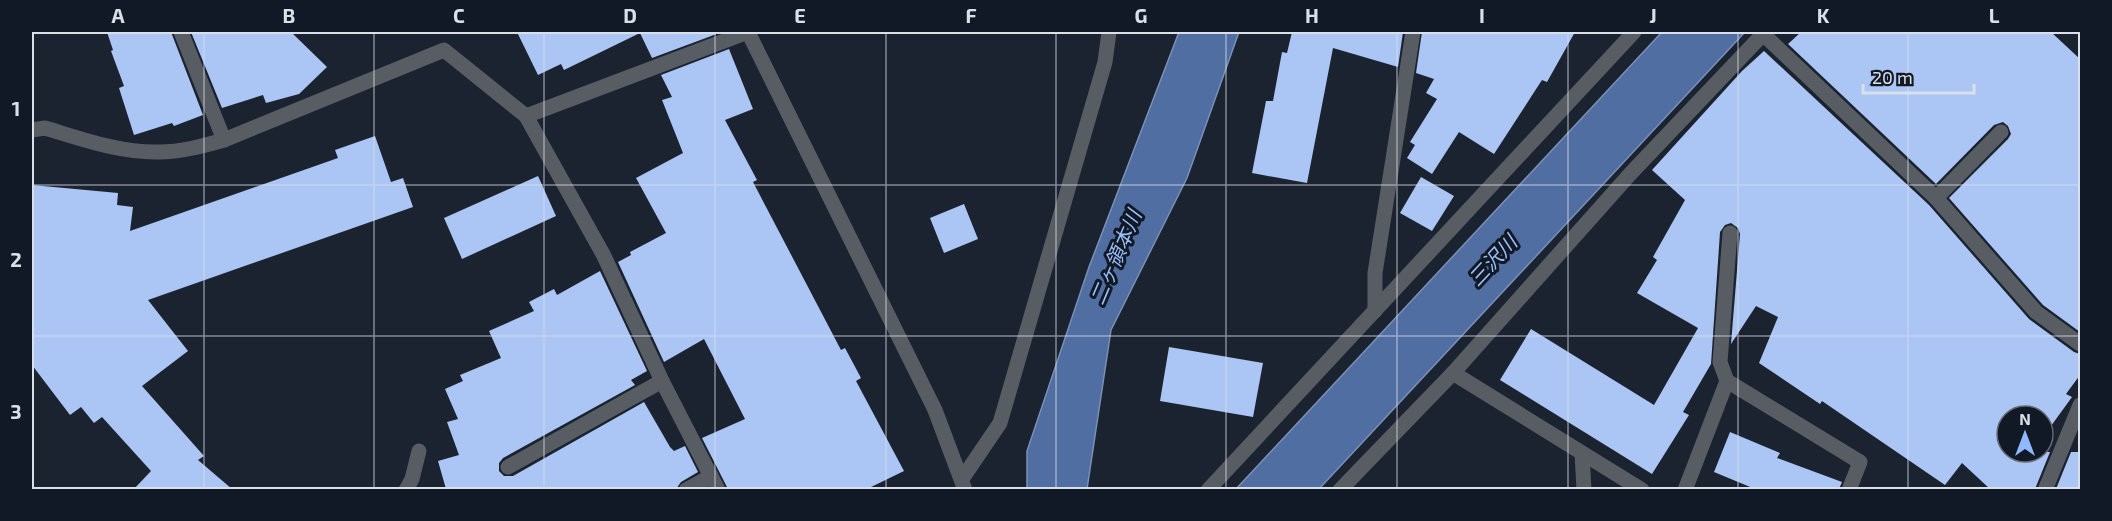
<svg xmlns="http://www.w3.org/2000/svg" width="2112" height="521" viewBox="0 0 2112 521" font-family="'Exo 2','Noto Sans JP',sans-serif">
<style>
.water{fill:#506ea2;stroke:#7990b7;stroke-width:1.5}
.building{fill:#abc6f4}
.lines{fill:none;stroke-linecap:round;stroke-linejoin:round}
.minor{stroke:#585c63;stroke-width:15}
.grid{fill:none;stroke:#dae0e9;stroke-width:1.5;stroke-opacity:0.55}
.labels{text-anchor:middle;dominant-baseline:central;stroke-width:6;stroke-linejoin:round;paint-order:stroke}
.water-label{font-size:20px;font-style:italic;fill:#9bbffc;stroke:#121926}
.neatline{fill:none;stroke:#dae0e9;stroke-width:2}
.grid-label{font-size:20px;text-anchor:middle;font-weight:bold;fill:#dae0e9}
</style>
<rect width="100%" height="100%" fill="#1b2330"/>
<g class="water">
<polygon points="1179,32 1239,32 1187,178 1111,330 1087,489 1027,489 1027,451 1089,267"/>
<polygon points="1662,32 1745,32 1319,489 1236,489"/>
</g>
<g class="building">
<polygon points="107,32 171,32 203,115 174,126 172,123 134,135 119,88 124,86 111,51 113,50"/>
<polygon points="191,32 291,32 327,67 299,94 266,103 263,95 222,108"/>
<polygon points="517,32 722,32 652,58 640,33 564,70 561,64 538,75"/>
<polygon points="1292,32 1305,33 1305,32 1403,32 1398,67 1333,48 1307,183 1252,173 1266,101 1273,101 1282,52 1287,53"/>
<polygon points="1422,32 1575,32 1547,82 1542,80 1494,154 1459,132 1432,174 1407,158 1415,145 1410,142 1437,99 1426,93 1434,79 1416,73"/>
<polygon points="1801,32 2051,32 2080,59 2080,332 2043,305 1949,198 2008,139 2011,134 2008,126 2003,122 1994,125 1936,184 1788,44"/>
<polygon points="729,49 753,109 725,120 757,180 753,182 841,350 845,348 861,378 856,381 904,471 867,489 728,489 702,438 745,419 704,339 664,362 618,262 631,255 630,252 666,233 636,178 683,153 662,100 672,97 661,75"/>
<polygon points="1764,51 1929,205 2029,319 2074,352 2080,354 2080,375 2066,394 2072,397 2043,437 2043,416 2007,416 2007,452 2050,452 2035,489 1990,489 1962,463 1945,485 1822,401 1820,404 1759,363 1778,317 1756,306 1731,344 1740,234 1738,228 1731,223 1725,225 1720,232 1711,364 1683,412 1689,415 1652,474 1500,380 1531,329 1654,405 1698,328 1637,293 1657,260 1653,257 1685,200 1652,170 1742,71"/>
<polygon points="375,136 391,182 403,178 413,207 148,300 188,351 142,386 204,456 198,460 232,489 134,489 151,471 102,417 94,423 81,407 70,415 32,365 32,185 118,193 117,205 133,207 130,231 338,158 335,150"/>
<polygon points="538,176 556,216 462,259 444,218"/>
<polygon points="1421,177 1454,196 1432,231 1400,213"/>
<polygon points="964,204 978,239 944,253 930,218"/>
<polygon points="600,271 647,371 631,380 635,385 503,458 499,463 499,471 504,476 513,476 644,402 670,447 674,451 685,446 698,472 681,482 676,489 446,489 438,461 459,455 447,422 458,419 445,389 463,381 460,375 501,358 489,331 534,311 529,302 554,289 557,295"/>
<polygon points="1169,347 1263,363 1253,417 1160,401"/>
<polygon points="1730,432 1780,453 1777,458 1842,482 1839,489 1755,489 1714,472"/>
<polygon points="2071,452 2080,452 2080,489 2056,489"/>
</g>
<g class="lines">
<g class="minor">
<polyline points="181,32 224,140"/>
<polyline points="748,32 935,410 965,490"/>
<polyline points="1763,34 1936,198 2036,312 2080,344"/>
<polyline points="526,116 748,32"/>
<path d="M32,130L45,128C82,139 120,153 159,152C181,152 203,146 224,140L444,50L526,116L604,256L662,381L718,490"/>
<polyline points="1936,198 2001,132"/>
<polyline points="1730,233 1720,362 1727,381 1860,462 1849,490"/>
<polyline points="1375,311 1375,273 1413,32"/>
<polyline points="1453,373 1642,490"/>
<polyline points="1582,453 1584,490"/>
<polyline points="508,467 662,381"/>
<polyline points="962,479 1000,423 1105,62 1109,32"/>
<polyline points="406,490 412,479 419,451"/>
<polyline points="686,490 711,476"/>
<polyline points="1208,490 1634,32"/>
<polyline points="1340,490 1453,373 1631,173 1765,32"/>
<polyline points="1685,490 1727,381"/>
<polyline points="2045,490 2080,405"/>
</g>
</g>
<path class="grid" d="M204,32V490M374,32V490M544,32V490M715,32V490M886,32V490M1056,32V490M1226,32V490M1397,32V490M1568,32V490M1738,32V490M1908,32V490M32,185H2080M32,336H2080"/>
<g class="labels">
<g class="water-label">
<text transform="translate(1115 257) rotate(-67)">二ヶ領本川</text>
<text transform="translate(1492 260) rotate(-47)">三沢川</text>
</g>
</g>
<rect width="2112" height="521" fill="none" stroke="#121926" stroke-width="66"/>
<g transform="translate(2025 434)"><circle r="28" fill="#121926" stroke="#626974" stroke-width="1.5"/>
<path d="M0-4.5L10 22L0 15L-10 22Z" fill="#90b8fd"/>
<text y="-9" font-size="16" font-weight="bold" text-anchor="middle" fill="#dae0e9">N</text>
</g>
<path d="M1863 84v9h111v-9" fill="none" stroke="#dae0e9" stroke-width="3"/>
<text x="1872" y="84" font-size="18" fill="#dae0e9" stroke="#121926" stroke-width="4.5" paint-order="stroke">20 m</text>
<rect x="33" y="33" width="2046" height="455" class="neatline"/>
<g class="grid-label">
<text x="118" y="23">A</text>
<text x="289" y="23">B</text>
<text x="459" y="23">C</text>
<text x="630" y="23">D</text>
<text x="800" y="23">E</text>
<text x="971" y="23">F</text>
<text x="1141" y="23">G</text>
<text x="1312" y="23">H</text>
<text x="1482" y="23">I</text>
<text x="1653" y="23">J</text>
<text x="1823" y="23">K</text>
<text x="1994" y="23">L</text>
<text x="16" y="116">1</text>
<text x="16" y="267">2</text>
<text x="16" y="419">3</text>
</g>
</svg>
